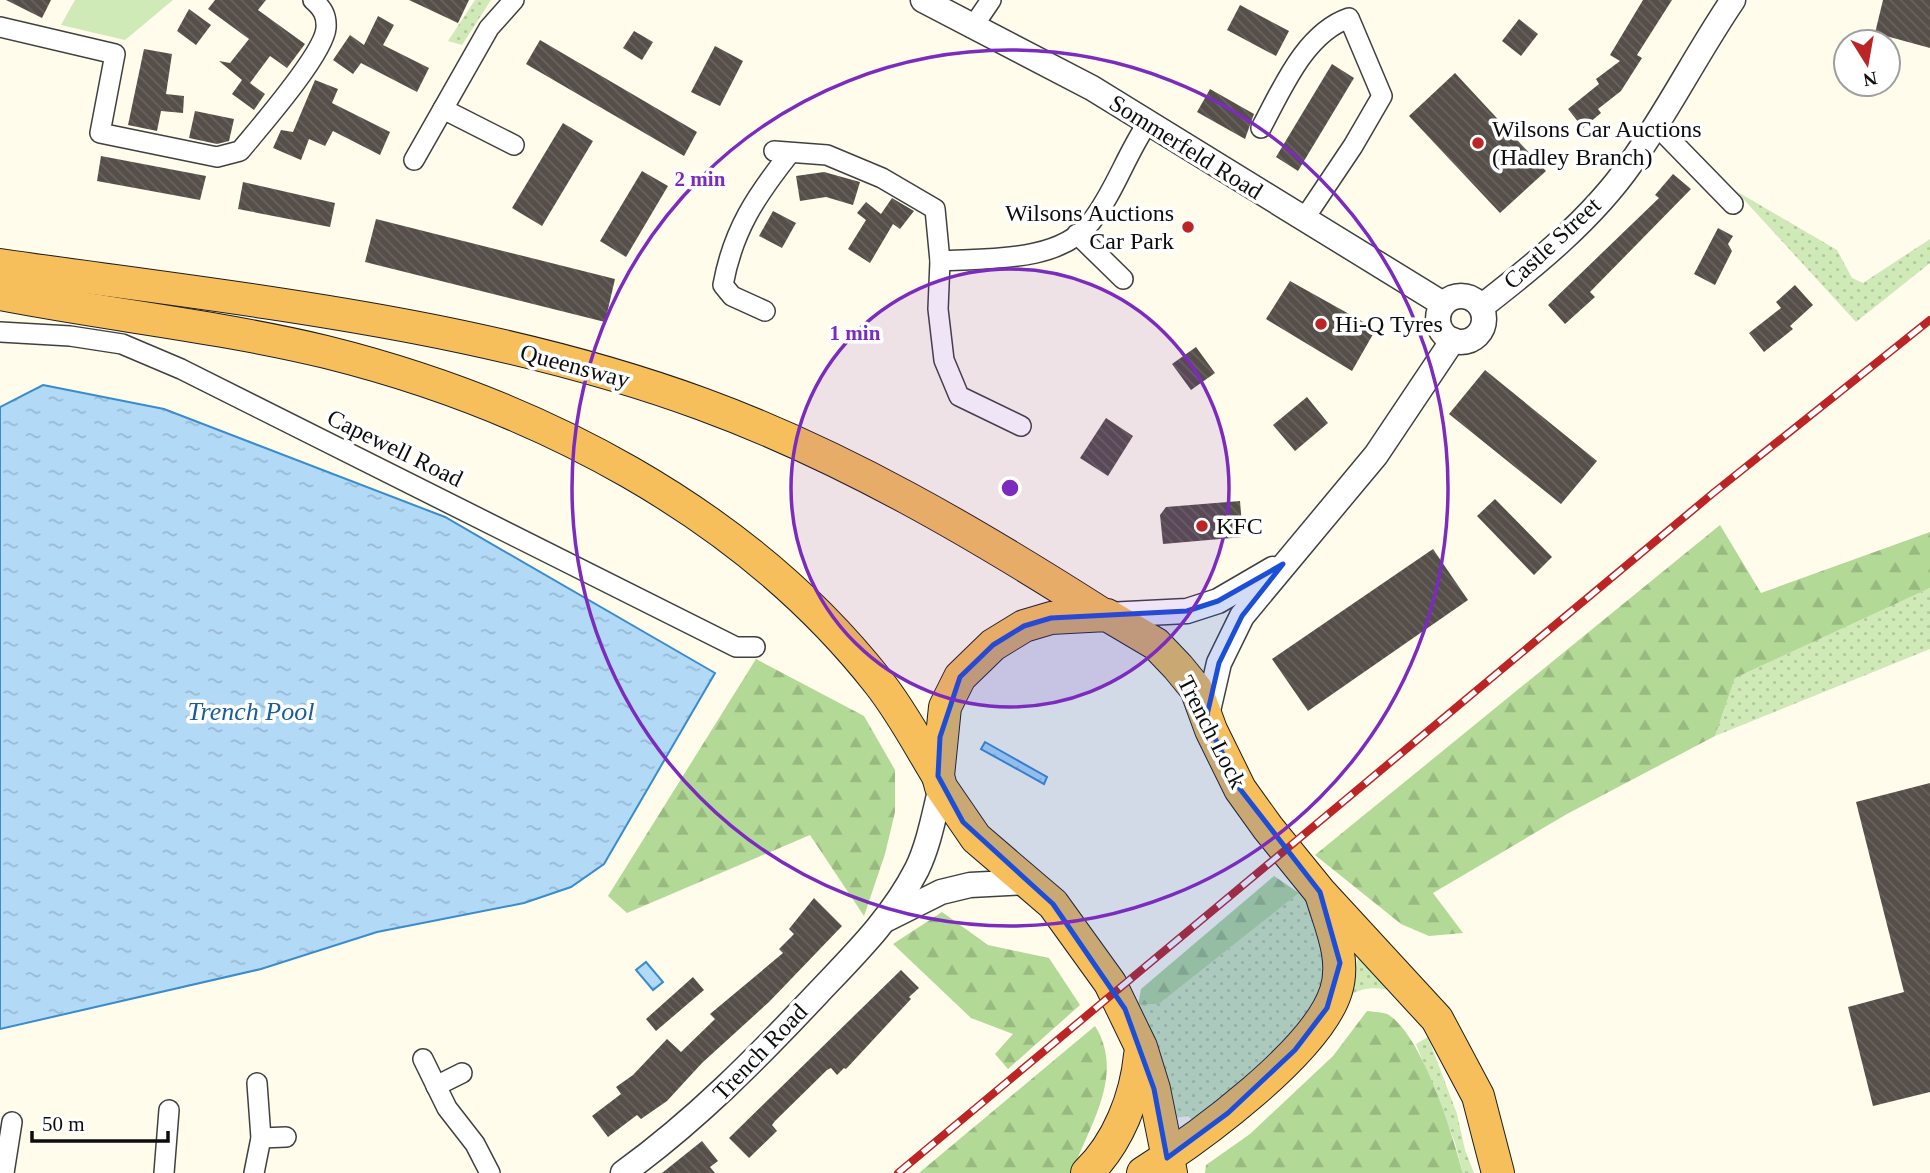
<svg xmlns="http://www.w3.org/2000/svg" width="1930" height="1173" viewBox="0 0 1930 1173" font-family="'Times New Roman',serif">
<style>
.grass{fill:url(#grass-dots)}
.forest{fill:url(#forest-firs)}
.park{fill:#cfe9b7}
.water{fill:url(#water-ripples);stroke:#398ccd;stroke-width:2}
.building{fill:url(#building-back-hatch)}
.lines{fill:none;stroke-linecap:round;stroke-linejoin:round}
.minor-casing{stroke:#404040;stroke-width:22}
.tertiary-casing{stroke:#404040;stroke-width:27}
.trunk-casing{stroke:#1e1e1e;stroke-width:34}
.minor{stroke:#fff;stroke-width:19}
.tertiary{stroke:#fff;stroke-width:24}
.trunk{stroke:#f6bf5c;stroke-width:32}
.rail-casing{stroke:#bc2526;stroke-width:8}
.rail{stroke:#fff;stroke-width:5;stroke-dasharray:16;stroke-linecap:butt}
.marked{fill:#1d4ed8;fill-opacity:0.2;stroke:#1d4ed8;stroke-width:5;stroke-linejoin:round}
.ring{fill:none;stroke:#7b2cbf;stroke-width:3.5}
.poi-dot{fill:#bc2526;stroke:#fff;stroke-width:2.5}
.labels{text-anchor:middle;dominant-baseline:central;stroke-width:7;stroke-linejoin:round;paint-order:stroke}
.poi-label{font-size:24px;fill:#0d0d0d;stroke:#fff;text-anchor:start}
.street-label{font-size:24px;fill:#0d0d0d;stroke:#fff}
.water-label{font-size:26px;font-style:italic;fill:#175d9e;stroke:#fff}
.centre{fill:#7b2cbf;stroke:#fff;stroke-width:3.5}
.ring-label{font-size:21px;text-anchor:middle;font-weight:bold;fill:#7b2cbf;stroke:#fff;stroke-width:7;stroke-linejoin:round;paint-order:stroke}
</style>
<defs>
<pattern id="grass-dots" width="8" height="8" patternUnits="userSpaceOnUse" patternTransform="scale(1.75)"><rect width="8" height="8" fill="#cfe9b7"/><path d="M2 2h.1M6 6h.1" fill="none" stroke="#b1c79c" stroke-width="1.8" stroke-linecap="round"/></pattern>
<pattern id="forest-firs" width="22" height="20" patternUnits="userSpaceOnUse" patternTransform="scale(1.75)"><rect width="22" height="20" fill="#b2d996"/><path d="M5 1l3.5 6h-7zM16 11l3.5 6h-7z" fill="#98b980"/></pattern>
<pattern id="water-ripples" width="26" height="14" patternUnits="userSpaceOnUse" patternTransform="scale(1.75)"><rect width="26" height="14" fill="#b2d9f6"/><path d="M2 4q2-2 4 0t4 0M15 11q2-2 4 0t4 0" fill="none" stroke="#98b9d2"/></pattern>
<pattern id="building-back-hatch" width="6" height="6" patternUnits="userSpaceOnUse" patternTransform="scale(1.75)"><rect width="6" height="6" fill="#554e49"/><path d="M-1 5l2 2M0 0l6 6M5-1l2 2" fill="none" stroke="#68635f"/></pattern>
</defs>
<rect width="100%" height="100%" fill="#fffcec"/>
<g class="grass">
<polygon points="475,0 491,0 462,45 448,41"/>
<polygon points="1736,191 1837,250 1852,278 1863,283 1930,239 1930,263 1856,322"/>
<polygon points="1930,588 1930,649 1715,736 1735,678"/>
<path d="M1299,893C1304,898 1310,903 1314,908C1323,923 1328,971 1322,987C1303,1035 1236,1092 1196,1124L1188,1116L1175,1118L1167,1077L1138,1005L1159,1004Z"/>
<path d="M1362,957L1396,992C1381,987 1364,986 1351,995L1357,960Z"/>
<polygon points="1428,1037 1457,1114 1465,1150 1474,1173 1463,1173 1455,1143 1416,1044"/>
</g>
<g class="forest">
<polygon points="1720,525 1761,593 1930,532 1930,588 1735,678 1715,736 1567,814 1433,893 1463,933 1429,936 1401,924 1315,855"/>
<polygon points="756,659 864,716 895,770 895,812 885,854 864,916 810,835 627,913 608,896"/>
<polygon points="1274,876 1299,893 1159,1004 1138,1005 1141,989"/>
<polygon points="942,912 988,945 1049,958 1080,1005 1008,1069 995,1054 1013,1034 971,1018 893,944"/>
<path d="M1367,1011C1374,1012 1384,1012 1389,1015C1423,1038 1452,1133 1463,1173H1205L1206,1165L1250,1134L1333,1056Z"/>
<path d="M1095,1026C1126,1075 1088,1127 1072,1173H919Z"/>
</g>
<polygon class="park" points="75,0 173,0 125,40 61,25"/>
<g class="water">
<polygon points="43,385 164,409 445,517 715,673 604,864 571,887 524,903 377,932 261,969 0,1029 0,407"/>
<polygon points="985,742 1047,777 1044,784 981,749"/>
<polygon points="646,962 663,982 653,990 636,970"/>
</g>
<g class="building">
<polygon points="6,0 51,0 42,18"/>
<polygon points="215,0 266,0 258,10 305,44 287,68 270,56 250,83 265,94 254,110 232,94 242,80 219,61 230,63 249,39 208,9"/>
<polygon points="409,0 469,0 458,23"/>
<polygon points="1643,0 1672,0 1637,55 1642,58 1621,91 1598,109 1601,113 1583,128 1568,109 1599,84 1596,79 1620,61 1610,55"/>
<polygon points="1883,0 1930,0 1930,48 1875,33"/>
<polygon points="1240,5 1289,31 1276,56 1227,30"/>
<polygon points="189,9 211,25 196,45 177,31"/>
<polygon points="378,16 394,25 383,45 429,68 417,92 361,63 353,74 333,60 350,35 364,45"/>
<polygon points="1519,19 1538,34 1521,56 1502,41"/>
<polygon points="634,31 653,42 642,60 623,48"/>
<polygon points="540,40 697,132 684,156 526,64"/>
<polygon points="715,46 743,61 720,106 691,92"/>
<polygon points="144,49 172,54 166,94 184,96 183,113 161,111 157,131 128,125"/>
<polygon points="1332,64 1354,78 1298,171 1276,157"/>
<polygon points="1455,73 1546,171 1500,213 1409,116"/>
<polygon points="315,80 338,89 332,103 390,132 380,155 333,131 325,146 309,139 301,160 273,148 281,130 293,132"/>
<polygon points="1210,89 1254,114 1245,139 1197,112"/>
<polygon points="195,111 234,119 229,141 217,144 189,138"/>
<polygon points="563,123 593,141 542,226 512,208"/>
<polygon points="101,156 206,176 200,200 97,181"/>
<polygon points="642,171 668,186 626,257 600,241"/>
<polygon points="824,172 860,182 853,205 826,197 800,201 796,176"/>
<polygon points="1673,174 1691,189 1590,292 1595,297 1565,324 1548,305 1659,198 1655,195"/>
<polygon points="243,182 335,203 330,227 238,209"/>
<polygon points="892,198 914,211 900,229 893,224 870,263 848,249 866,220 857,213 866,202 881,214"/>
<polygon points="773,211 796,223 782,248 759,236"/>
<polygon points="376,219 615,279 605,322 365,262"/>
<polygon points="1718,228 1733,236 1728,244 1732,251 1715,285 1694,274"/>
<polygon points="1290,281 1376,329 1352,371 1266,319"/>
<polygon points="1795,285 1813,305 1790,326 1793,329 1764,352 1749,333 1781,308 1776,302"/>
<polygon points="1196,347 1215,373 1191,390 1172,364"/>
<polygon points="1485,370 1597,461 1561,504 1449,414"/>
<polygon points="1307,397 1328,423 1295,451 1273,425"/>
<polygon points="1106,418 1133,436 1108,476 1080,458"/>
<polygon points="1495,499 1552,557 1534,575 1477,516"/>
<polygon points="1240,501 1243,537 1163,544 1160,515 1166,507"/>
<polygon points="1433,549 1468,600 1308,711 1272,659"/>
<polygon points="1930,783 1930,1092 1873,1106 1848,1007 1904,992 1856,802"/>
<polygon points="814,898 842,926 769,1002 702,1063 667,1101 641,1119 637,1115 608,1137 592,1116 621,1094 616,1087 633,1075 667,1039 681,1052 715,1019 710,1014 783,953 779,949 794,934 789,929"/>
<polygon points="901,970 919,988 909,997 911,999 846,1069 844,1068 837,1075 831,1068 827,1070 775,1121 772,1125 777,1131 749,1158 729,1138"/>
<polygon points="693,977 704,990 656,1031 646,1019"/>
<polygon points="702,1141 718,1161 710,1167 715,1173 662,1173"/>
</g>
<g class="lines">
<g class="minor-casing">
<g id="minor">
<path d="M0,27L115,54L100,133L217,157L240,151C259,128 324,54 326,28C327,15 322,8 313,0"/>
<polyline points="972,28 991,0"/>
<polyline points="443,109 514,145"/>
<polyline points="1655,124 1733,204"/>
<path d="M1261,128C1282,89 1305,33 1349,18L1382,96L1353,146L1304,219"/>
<polyline points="774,151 827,155 882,178 935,209 940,261 938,309 944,360 959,396 1021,426"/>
<polyline points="414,160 489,28 514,0"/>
<polyline points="1077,234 1123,279"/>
<path d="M940,261C986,258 1059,263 1091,222C1114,193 1126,155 1147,124"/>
<path d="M765,311L732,296L723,285C733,230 756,196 790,153"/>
<polyline points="0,332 70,336 122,344 181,369 736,647 755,647"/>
<polyline points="423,1059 447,1108 475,1144 490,1173"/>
<polyline points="436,1086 462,1073"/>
<polyline points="261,1138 286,1137"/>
<polyline points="4,1173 12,1122"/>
<polyline points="164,1173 169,1110"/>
<polyline points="254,1173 261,1138 257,1083"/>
</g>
</g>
<g class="tertiary-casing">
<g id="tertiary">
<polyline points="923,0 1092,88 1443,304"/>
<circle cx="1461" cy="319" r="23"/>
<path d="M1481,307C1534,266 1592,219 1631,163C1668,111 1697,53 1733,0"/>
<polyline points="1107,615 1187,611 1218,601 1273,569"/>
<polyline points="1207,715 1219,663 1242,616 1376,455 1453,340"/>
<polyline points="887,919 941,892 970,885 1028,882"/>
<path d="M623,1173C696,1120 756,1059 818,993C855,954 892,918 917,869C929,844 934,815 941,787"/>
</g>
</g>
<g class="trunk-casing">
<g id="trunk">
<path d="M0,265C235,299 478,322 702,404C844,456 975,533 1102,614"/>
<path d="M0,294C108,315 218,326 326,352C535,404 744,511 879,683C902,712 919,745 938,776"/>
<path d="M1087,1173C1118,1143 1136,1097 1140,1055"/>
<path d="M1143,1173C1197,1139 1317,1052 1336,991C1346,959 1331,927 1322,897"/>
<polyline points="1171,1173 1154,1089 1141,1047 1110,983 1053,904 976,838 941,787 938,776 945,707 960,677 993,645 1024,626 1051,618 1107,615 1156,644 1178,667 1196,689 1211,730 1240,789 1268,828 1320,892 1437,1019 1478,1096 1498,1173"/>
</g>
</g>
<use href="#minor" class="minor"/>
<use href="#tertiary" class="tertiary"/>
<use href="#trunk" class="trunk"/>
<g class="rail-casing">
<polyline id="rail" points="898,1173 1712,494 1930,320"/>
</g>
<use href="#rail" class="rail"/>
</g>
<path class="marked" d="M1283,564L1242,616L1219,663L1207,715L1211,730L1240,789L1320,892L1340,963L1327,1008L1295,1050L1228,1113L1167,1158L1154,1089L1125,1009L1053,904L963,822L938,776L940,737L960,677L993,645L1024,626L1051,618L1187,611L1218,601Z"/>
<circle cx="1010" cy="488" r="219" fill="#7b2cbf" fill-opacity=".12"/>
<g class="ring">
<circle cx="1010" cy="488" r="219"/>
<circle cx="1010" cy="488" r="438"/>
</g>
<g class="poi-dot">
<circle cx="1478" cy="143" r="7"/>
<circle cx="1188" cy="227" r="7"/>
<circle cx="1321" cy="324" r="7"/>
<circle cx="1202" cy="526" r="7"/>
</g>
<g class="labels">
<g class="poi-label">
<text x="1492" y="129">Wilsons Car Auctions<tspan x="1492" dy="28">(Hadley Branch)</tspan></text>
<text x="1174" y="213" text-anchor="end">Wilsons Auctions<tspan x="1174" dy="28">Car Park</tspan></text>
<text x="1335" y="324">Hi-Q Tyres</text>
<text x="1216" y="526">KFC</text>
</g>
<g class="street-label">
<text transform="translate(1186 147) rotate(32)">Sommerfeld Road</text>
<text transform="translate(1552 243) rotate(-43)">Castle Street</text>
<text transform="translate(575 366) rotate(15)">Queensway</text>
<text transform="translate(395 448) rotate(26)">Capewell Road</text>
<text transform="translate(1212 732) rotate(63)">Trench Lock</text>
<text transform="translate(760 1052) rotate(-46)">Trench Road</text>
</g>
<g class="water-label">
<text x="251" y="711">Trench Pool</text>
</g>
</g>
<circle cx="1010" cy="488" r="10" class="centre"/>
<g class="ring-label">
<text x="700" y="186">2 min</text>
<text x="855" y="340">1 min</text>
</g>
<g transform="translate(1867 63) rotate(169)"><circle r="33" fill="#ffffff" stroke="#9e9e9e" stroke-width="2"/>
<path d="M0-5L12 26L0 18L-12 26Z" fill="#bc2526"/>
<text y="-10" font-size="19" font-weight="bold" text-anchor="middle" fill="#0d0d0d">N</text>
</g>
<path d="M32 1131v10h136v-10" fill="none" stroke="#0d0d0d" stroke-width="3.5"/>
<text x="42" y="1131" font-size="21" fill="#0d0d0d" stroke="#ffffff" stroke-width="5" paint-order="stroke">50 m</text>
</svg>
